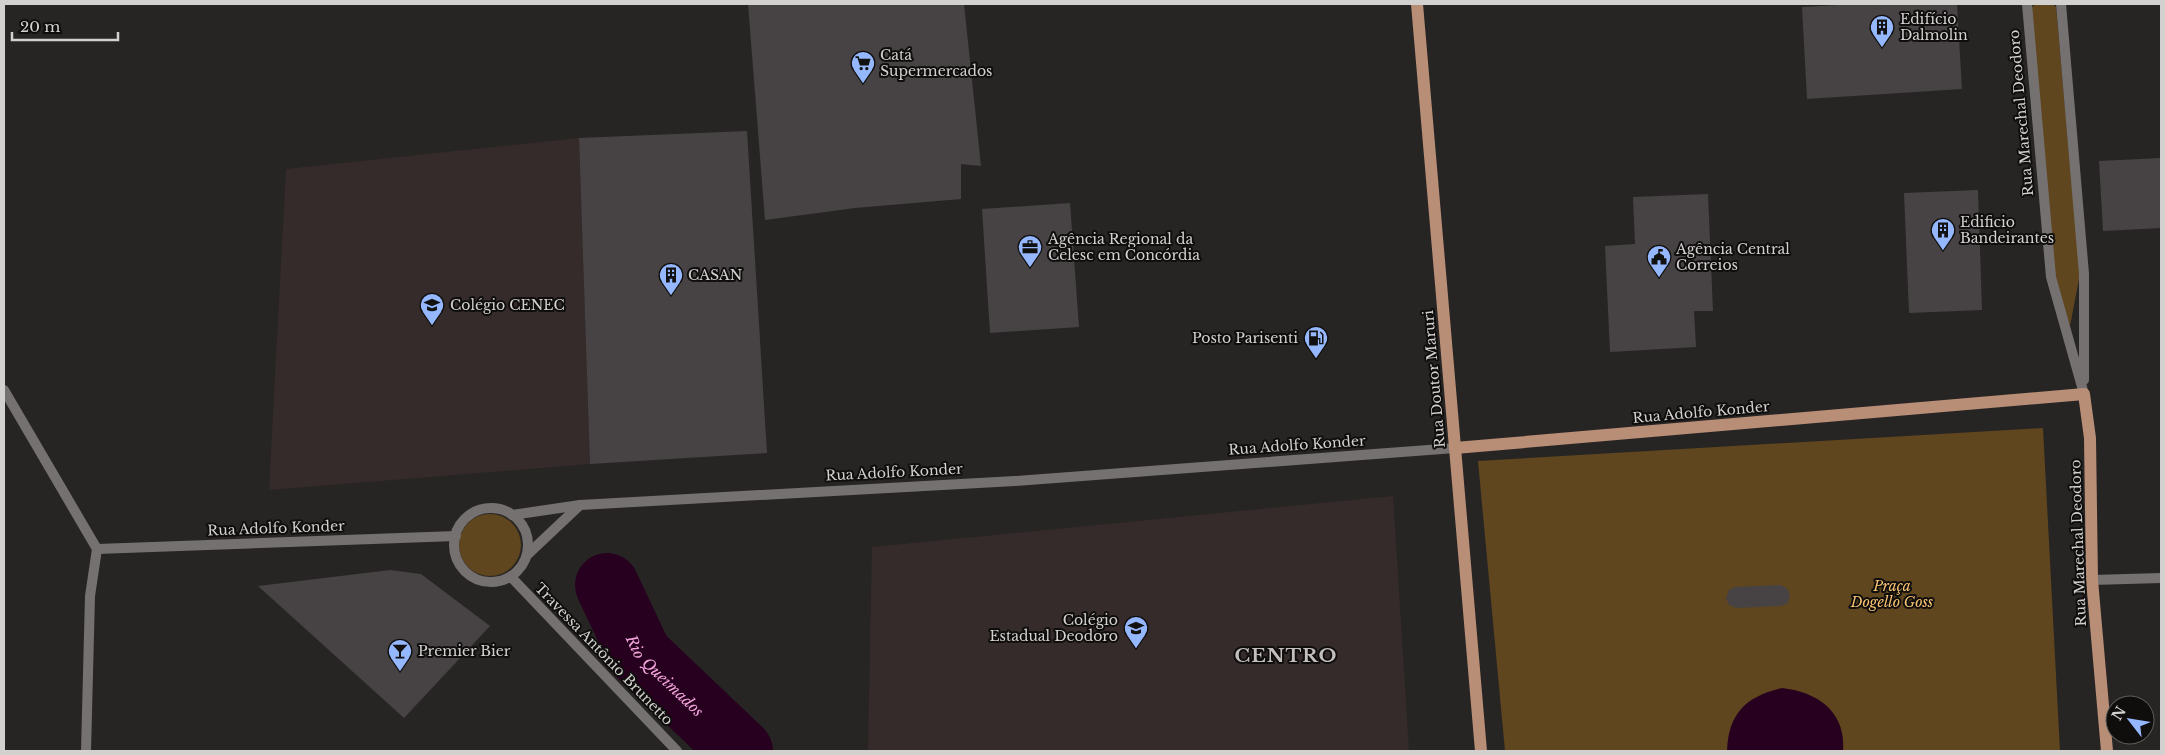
<svg xmlns="http://www.w3.org/2000/svg" width="2165" height="755" viewBox="0 0 2165 755" font-family="'Libre Baskerville',serif">
<style>
.built{fill:#352b2a}
.green{fill:#5f461e}
.water{fill:#27001f}
.lines{fill:none;stroke-linecap:round;stroke-linejoin:round}
.river{stroke:#27001f;stroke-width:64}
.building{fill:#474344}
.service{stroke:#757171;stroke-width:10}
.minor{stroke:#757171;stroke-width:10}
.tertiary{stroke:#757171;stroke-width:10}
.primary{stroke:#b88e76;stroke-width:12}
.labels{text-anchor:middle;dominant-baseline:central;stroke-width:4;stroke-linejoin:round;paint-order:stroke}
.poi-label{font-size:14px;fill:#d3d0d0;stroke:#0f0e0d;text-anchor:start}
.street-label{font-size:14px;fill:#d3d0d0;stroke:#0f0e0d}
.park-label{font-size:14px;font-style:italic;fill:#f9c371;stroke:#0f0e0d}
.water-label{font-size:15px;font-style:italic;fill:#f4a5dd;stroke:#0f0e0d}
.district-label{font-size:19px;font-weight:bold;letter-spacing:1px;fill:#c3bfbe;stroke:#0f0e0d}
</style>
<rect width="100%" height="100%" fill="#272424"/>
<g class="built">
<polygon points="579,138 590,464 269,490 286,169"/>
<polygon points="1393,496 1409,751 868,751 872,547"/>
</g>
<g class="green">
<polygon points="2035,4 2053,4 2056,7 2080,274 2070,326 2054,276 2030,10"/>
<polygon points="2043,428 2060,751 1505,751 1478,461"/>
<circle cx="490" cy="545" r="31"/>
</g>
<path class="water" d="M1782,688C1818,692 1846,712 1843,751H1727C1728,714 1746,696 1782,688Z"/>
<g class="lines">
<path class="river" id="s1" d="M607,585L640,655L741,751"/>
</g>
<g class="building">
<polygon points="748,4 964,4 981,166 961,164 961,199 855,208 765,220"/>
<polygon points="1858,4 1957,4 1962,89 1807,99 1802,7"/>
<polygon points="747,131 767,453 590,464 579,138"/>
<polygon points="2161,158 2161,228 2103,231 2099,161"/>
<polygon points="1978,190 1982,310 1909,313 1904,193"/>
<polygon points="1708,194 1713,311 1694,311 1696,347 1610,352 1605,246 1635,244 1633,197"/>
<polygon points="1070,203 1079,327 990,333 982,209"/>
<polygon points="390,570 421,574 490,626 404,718 258,586"/>
<polygon points="1780,585 1787,588 1790,595 1788,603 1781,606 1736,608 1729,605 1726,598 1729,590 1735,587"/>
</g>
<g class="lines">
<polyline class="service" points="2092,580 2161,578"/>
<g class="minor">
<circle cx="491" cy="545" r="37"/>
<polyline points="512,515 580,505 1015,481 1455,448"/>
<polyline points="97,549 456,536"/>
<polyline points="527,555 580,505"/>
<polyline points="511,577 677,751"/>
</g>
<g class="tertiary">
<polyline points="2027,4 2051,277 2084,394"/>
<polyline points="2061,4 2084,274 2084,380"/>
<polyline points="4,390 97,549 90,596 86,751"/>
</g>
<g class="primary">
<polyline points="1417,4 1481,751"/>
<polyline points="1455,448 2084,394 2090,438 2092,580 2107,751"/>
</g>
</g>
<defs>
<g id="building-pin" transform="scale(1.25)"><path d="M0 17L-7.5 6A9.5 9.5 0 1 1 7.5 6Z" fill="#94b7fd" stroke="#0f0e0d"/><path d="M-4-6H4V6H1V3H-1V6H-4ZM-2.5-4.3h1.7v1.8h-1.7ZM.8-4.3h1.7v1.8H.8ZM-2.5-1h1.7V.8h-1.7ZM.8-1h1.7V.8H.8Z" fill="#111"/></g>
<g id="supermarket-pin" transform="scale(1.25)"><path d="M0 17L-7.5 6A9.5 9.5 0 1 1 7.5 6Z" fill="#94b7fd" stroke="#0f0e0d"/><path d="M-6-5.5h2.5l.6 2H6L4.5 2H-2.5L-4.4-4H-6ZM-1.5 3.2a1.3 1.3 0 1 0 .1 0ZM3 3.2a1.3 1.3 0 1 0 .1 0Z" fill="#111"/></g>
<g id="office-pin" transform="scale(1.25)"><path d="M0 17L-7.5 6A9.5 9.5 0 1 1 7.5 6Z" fill="#94b7fd" stroke="#0f0e0d"/><path d="M-6-3h4V-5.5h4V-3h4V5H-6ZM-1-4.5V-3h2v-1.5ZM-6 0V1H6V0Z" fill="#111"/></g>
<g id="civic-pin" transform="scale(1.25)"><path d="M0 17L-7.5 6A9.5 9.5 0 1 1 7.5 6Z" fill="#94b7fd" stroke="#0f0e0d"/><path d="M-.6-6.5H3V-4.5H.6V-3L4-1V1h2V6H-6V1h2V-1L-.6-3ZM-1.2 2.5V6h2.4V2.5Z" fill="#111"/></g>
<g id="school-pin" transform="scale(1.25)"><path d="M0 17L-7.5 6A9.5 9.5 0 1 1 7.5 6Z" fill="#94b7fd" stroke="#0f0e0d"/><path d="M0-5L7-2L0 1L-7-2ZM-4 1L0 2.5L4 1V4Q0 6-4 4Z" fill="#111"/></g>
<g id="fuel-pin" transform="scale(1.25)"><path d="M0 17L-7.5 6A9.5 9.5 0 1 1 7.5 6Z" fill="#94b7fd" stroke="#0f0e0d"/><path d="M-5.5-6h7V0h2V4h1.3V-2.5L3-4.5l.8-.8L6-3V5H2.5V1h-1V6h-7ZM-4.2-4.7v3.2H.2V-4.7Z" fill="#111"/></g>
<g id="bar-pin" transform="scale(1.25)"><path d="M0 17L-7.5 6A9.5 9.5 0 1 1 7.5 6Z" fill="#94b7fd" stroke="#0f0e0d"/><path d="M-6-5H6L.8 .8V4.5H3.5V6h-7V4.5H-.8V.8Z" fill="#111"/></g>
</defs>
<g fill-rule="evenodd">
<use href="#building-pin" x="1882" y="27"/>
<use href="#supermarket-pin" x="863" y="63"/>
<use href="#building-pin" x="1943" y="230"/>
<use href="#office-pin" x="1030" y="247"/>
<use href="#civic-pin" x="1659" y="257"/>
<use href="#building-pin" x="671" y="275"/>
<use href="#school-pin" x="432" y="305"/>
<use href="#fuel-pin" x="1316" y="338"/>
<use href="#school-pin" x="1136" y="628"/>
<use href="#bar-pin" x="400" y="651"/>
</g>
<g class="labels">
<g class="poi-label">
<text x="1900" y="19">Edifício<tspan x="1900" dy="16">Dalmolin</tspan></text>
<text x="880" y="55">Catá<tspan x="880" dy="16">Supermercados</tspan></text>
<text x="1960" y="222">Edificio<tspan x="1960" dy="16">Bandeirantes</tspan></text>
<text x="1048" y="239">Agência Regional da<tspan x="1048" dy="16">Celesc em Concórdia</tspan></text>
<text x="1676" y="249">Agência Central<tspan x="1676" dy="16">Correios</tspan></text>
<text x="688" y="275">CASAN</text>
<text x="450" y="305">Colégio CENEC</text>
<text x="1298" y="338" text-anchor="end">Posto Parisenti</text>
<text x="1118" y="620" text-anchor="end">Colégio<tspan x="1118" dy="16">Estadual Deodoro</tspan></text>
<text x="418" y="651">Premier Bier</text>
</g>
<g class="street-label">
<text transform="translate(2021 113) rotate(-95)">Rua Marechal Deodoro</text>
<text transform="translate(1434 379) rotate(-95)">Rua Doutor Maruri</text>
<text transform="translate(1701 412) rotate(-5)">Rua Adolfo Konder</text>
<text transform="translate(1297 445) rotate(-4)">Rua Adolfo Konder</text>
<text transform="translate(894 472) rotate(-3)">Rua Adolfo Konder</text>
<text transform="translate(276 528) rotate(-2)">Rua Adolfo Konder</text>
<text transform="translate(2078 543) rotate(-92)">Rua Marechal Deodoro</text>
<text transform="translate(604 654) rotate(46)">Travessa Antônio Brunetto</text>
</g>
<g class="park-label">
<text x="1892" y="586">Praça<tspan x="1892" dy="16">Dogello Goss</tspan></text>
</g>
<g class="water-label">
<text stroke="none"><textPath href="#s1" startOffset="109">Rio Queimados</textPath></text>
</g>
<g class="district-label">
<text x="1286" y="655">CENTRO</text>
</g>
</g>
<rect width="2165" height="755" fill="none" stroke="#d3d0d0" stroke-width="10"/>
<g transform="translate(2130 720) rotate(301)"><circle r="24" fill="#0f0e0d" stroke="#5d5c5b"/>
<path d="M0-4L9 19L0 12L-9 19Z" fill="#94b7fd"/>
<text y="-8" font-size="14" font-weight="bold" text-anchor="middle" fill="#d3d0d0">N</text>
</g>
<path d="M12 32v8h106v-8" fill="none" stroke="#d3d0d0" stroke-width="2.5"/>
<text x="20" y="32" font-size="15" fill="#d3d0d0" stroke="#0f0e0d" stroke-width="4" paint-order="stroke">20 m</text>
</svg>
